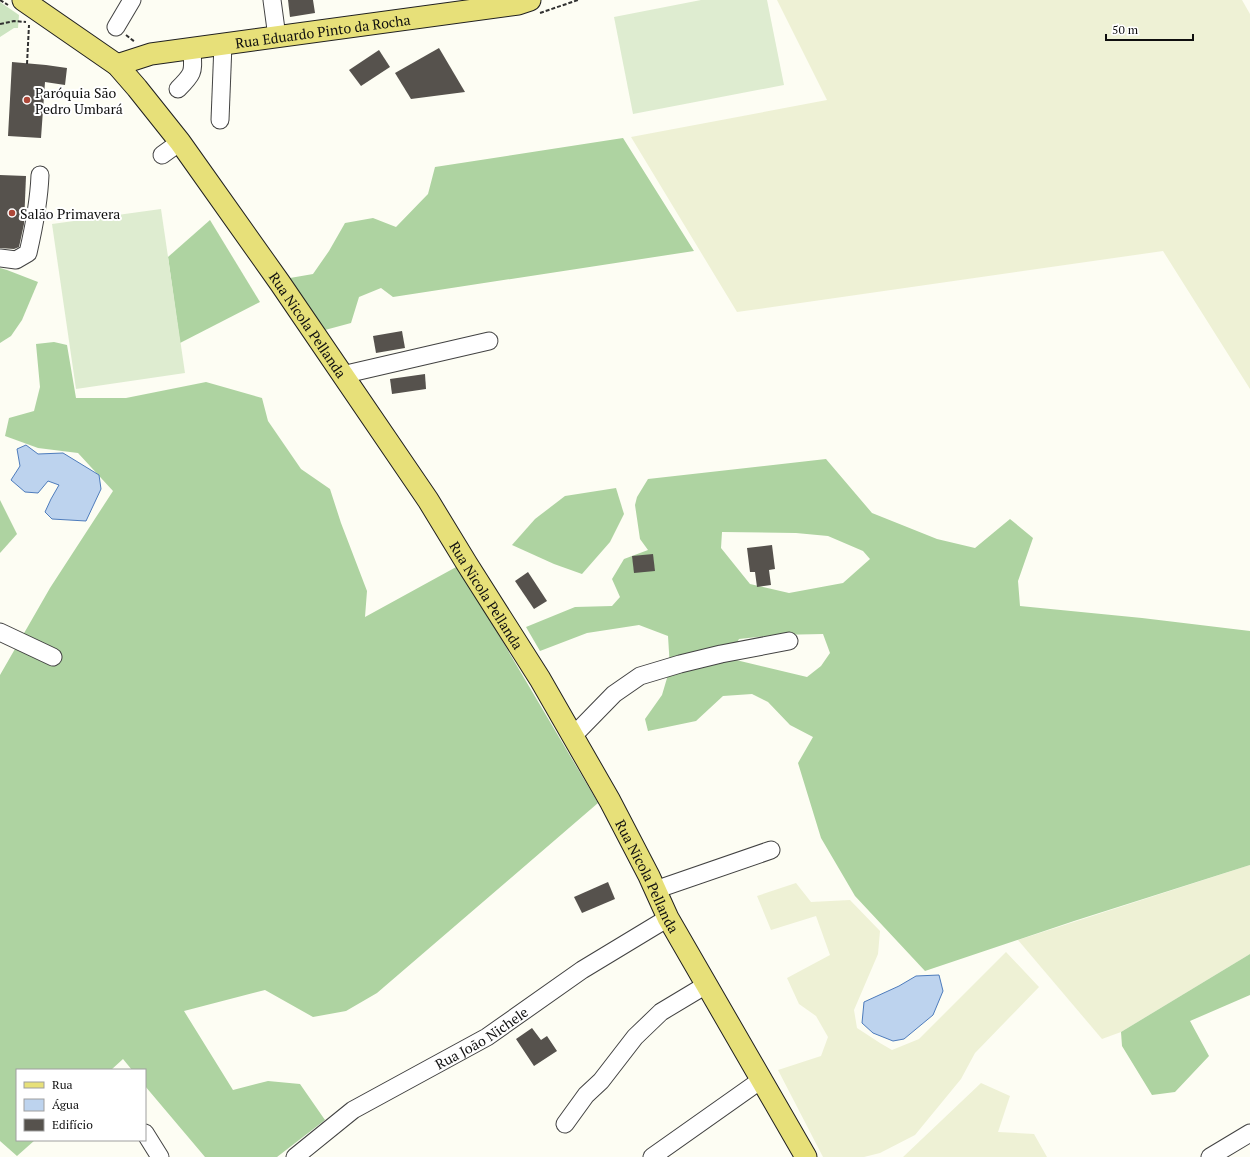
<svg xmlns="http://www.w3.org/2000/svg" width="1250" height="1157" viewBox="0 0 1250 1157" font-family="'PT Serif',serif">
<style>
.farmland{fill:#eef1d5}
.green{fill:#cce4c0}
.forest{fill:#aed3a1;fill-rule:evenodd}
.pitch{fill:#deecd0}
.water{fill:#bdd3ee;stroke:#4e7cbc}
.building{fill:#56524d}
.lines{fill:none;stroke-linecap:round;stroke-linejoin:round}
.minor-casing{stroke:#424242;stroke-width:19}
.major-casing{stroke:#202020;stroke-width:23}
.path{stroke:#313131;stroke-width:2;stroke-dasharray:4 2;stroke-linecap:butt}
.minor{stroke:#fff;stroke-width:17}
.major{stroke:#e7e079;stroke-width:21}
.poi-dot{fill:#ad4839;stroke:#fff;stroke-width:1.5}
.labels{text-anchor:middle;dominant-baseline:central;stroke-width:4;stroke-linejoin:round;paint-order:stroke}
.street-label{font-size:14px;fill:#0f0f0f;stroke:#fff}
.poi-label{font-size:14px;fill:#0f0f0f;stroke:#fff;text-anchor:start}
</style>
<rect width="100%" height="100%" fill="#fdfdf3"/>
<g class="farmland">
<polygon points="777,0 1242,0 1250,14 1250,389 1163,251 737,312 631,137 827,100"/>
<polygon points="1250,865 1250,954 1121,1032 1102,1039 1018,940"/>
<polygon points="796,883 811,902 850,900 880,931 878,954 854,1010 857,1028 880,1043 892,1050 919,1039 1006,952 1039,987 975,1053 961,1079 915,1135 880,1153 864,1157 823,1157 778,1070 821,1056 828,1037 816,1016 799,1004 787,978 830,955 816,916 771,930 757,896"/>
<polygon points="981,1083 1010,1096 998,1132 1034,1134 1047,1157 903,1157"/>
</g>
<polygon class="green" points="0,2 19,15 18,28 14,28 0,37"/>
<g class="forest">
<polygon points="623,138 694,251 393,297 381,288 359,297 351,323 325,330 290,278 313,274 329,251 345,223 373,218 396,227 428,194 435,167"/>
<polygon points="210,220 260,302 180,343 168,257"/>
<polygon points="0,268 7,270 38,282 22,320 11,336 0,343"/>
<polygon points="54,342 67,345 76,398 126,398 206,382 262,398 268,421 301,469 330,489 341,523 367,591 365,617 458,566 598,803 377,993 346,1011 313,1017 265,990 184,1011 233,1090 268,1081 300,1084 325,1120 277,1157 205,1157 145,1086 145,1070 132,1070 123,1059 111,1070 17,1070 17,1140 35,1140 17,1156 0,1141 0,675 50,588 113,491 78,453 38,448 5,436 9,418 34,411 40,387 36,344"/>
<path d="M826,459L872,513L937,539L975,548L1010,519L1033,538L1018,581L1020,606L1142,618L1250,631V865L1074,921L925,971L855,896L821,838L798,763L813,737L790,725L768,702L752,694L723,696L696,721L648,731L645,719L662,695L670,668L668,636L639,625L587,633L540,651L526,627L575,607L612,606L620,597L612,579L624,559L648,550L640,539L635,505L637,497L648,479ZM722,532L796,533L828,536L863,551L870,559L843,583L789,593L750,584L721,548ZM823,634L830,653L821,666L807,677L736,660L733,650L739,639L776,635Z"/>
<polygon points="616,488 624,514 610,542 582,574 554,564 512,545 535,519 565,496"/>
<polygon points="0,500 17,534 0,553"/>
<polygon points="1250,954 1250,995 1190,1021 1209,1056 1175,1092 1152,1095 1122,1046 1121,1032"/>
</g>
<g class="pitch">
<polygon points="701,0 767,0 784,85 633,114 614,17"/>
<polygon points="161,209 185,373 76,389 52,224"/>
</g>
<g class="water">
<polygon points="26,445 38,454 63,453 99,475 101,489 86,521 52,519 45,512 51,499 59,485 48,481 38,493 25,492 11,480 20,466 17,449"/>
<polygon points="939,975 943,991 933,1015 904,1039 893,1041 873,1033 862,1023 864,1002 899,986 916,976"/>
</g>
<g class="building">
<polygon points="288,0 313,0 315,13 290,17"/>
<polygon points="439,48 465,92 411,99 395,73"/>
<polygon points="379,50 390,67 361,86 349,70"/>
<polygon points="12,62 46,65 67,68 65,85 45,82 41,138 8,136"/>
<polygon points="0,175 26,176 24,224 19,247 14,249 0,248"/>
<polygon points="402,331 405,348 376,353 373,336"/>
<polygon points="425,374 426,389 392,394 390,379"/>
<polygon points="772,545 775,569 769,570 771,585 757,587 755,572 750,572 747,548"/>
<polygon points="653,554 655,571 634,573 632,556"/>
<polygon points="528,572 547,601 534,609 515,581"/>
<polygon points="608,882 615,899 582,913 574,897"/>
<polygon points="532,1028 541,1040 547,1036 557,1051 534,1066 516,1039"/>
</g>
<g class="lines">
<g class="minor-casing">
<g id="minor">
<polyline points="272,0 277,37"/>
<polyline points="116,27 132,0"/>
<path d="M178,89C195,72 193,72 192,49"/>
<polyline points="220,120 223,44"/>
<polyline points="162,155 180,142"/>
<path d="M0,258L16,260L28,253C34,227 39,202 40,175"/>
<polyline points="342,375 489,341"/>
<polyline points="0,632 53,657"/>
<polyline points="573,736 614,694 640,676 680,664 721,654 789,641"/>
<polyline points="655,890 771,850"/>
<polyline points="565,1124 586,1095 601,1081 635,1037 661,1012 706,985"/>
<polyline points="145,1133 160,1157"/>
<path id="s1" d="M295,1157L353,1110L487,1037L582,970L668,918"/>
<polyline points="652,1157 761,1080"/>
<polyline points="1210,1157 1250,1133"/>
</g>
</g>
<g class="major-casing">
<g id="major">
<path id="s2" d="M23,0L117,65L137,88L180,142L280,283L428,500L467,564L540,679L610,801L649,876L668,918L806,1157"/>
<path id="s3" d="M117,65L151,54L518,4L530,0"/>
</g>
</g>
<g class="path">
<polyline points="0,0 8,5"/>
<polyline points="540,13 578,0"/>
<polyline points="0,24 14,21 26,22"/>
<polyline points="126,35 135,42"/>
<polyline points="27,64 29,25"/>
</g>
<use href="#minor" class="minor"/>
<use href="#major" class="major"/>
</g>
<g class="poi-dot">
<circle cx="27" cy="100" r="4"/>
<circle cx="12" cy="213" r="4"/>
</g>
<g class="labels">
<g class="street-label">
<text stroke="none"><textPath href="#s3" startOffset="209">Rua Eduardo Pinto da Rocha</textPath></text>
<text stroke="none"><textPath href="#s2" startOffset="437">Rua Nicola Pellanda</textPath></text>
<text stroke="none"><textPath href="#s2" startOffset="761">Rua Nicola Pellanda</textPath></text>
<text stroke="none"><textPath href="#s2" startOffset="1085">Rua Nicola Pellanda</textPath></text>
<text stroke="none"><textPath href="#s1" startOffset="222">Rua João Nichele</textPath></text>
</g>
<g class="poi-label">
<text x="35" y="92">Paróquia São<tspan x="35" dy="16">Pedro Umbará</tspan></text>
<text x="20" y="213">Salão Primavera</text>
</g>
</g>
<rect x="16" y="1069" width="130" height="72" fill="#ffffff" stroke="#9f9f9f"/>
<rect x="24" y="1082" width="20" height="6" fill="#e7e079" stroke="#9f9f9f"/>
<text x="52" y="1089" font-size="12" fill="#0f0f0f">Rua</text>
<rect x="24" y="1099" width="20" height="12" fill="#bdd3ee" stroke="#9f9f9f"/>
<text x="52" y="1109" font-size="12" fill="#0f0f0f">Água</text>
<rect x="24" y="1119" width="20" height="12" fill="#56524d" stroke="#9f9f9f"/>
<text x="52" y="1129" font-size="12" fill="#0f0f0f">Edifício</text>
<path d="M1106 34v6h87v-6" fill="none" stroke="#0f0f0f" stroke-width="2"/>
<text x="1112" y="34" font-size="12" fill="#0f0f0f" stroke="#ffffff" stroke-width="3" paint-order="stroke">50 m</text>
</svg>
